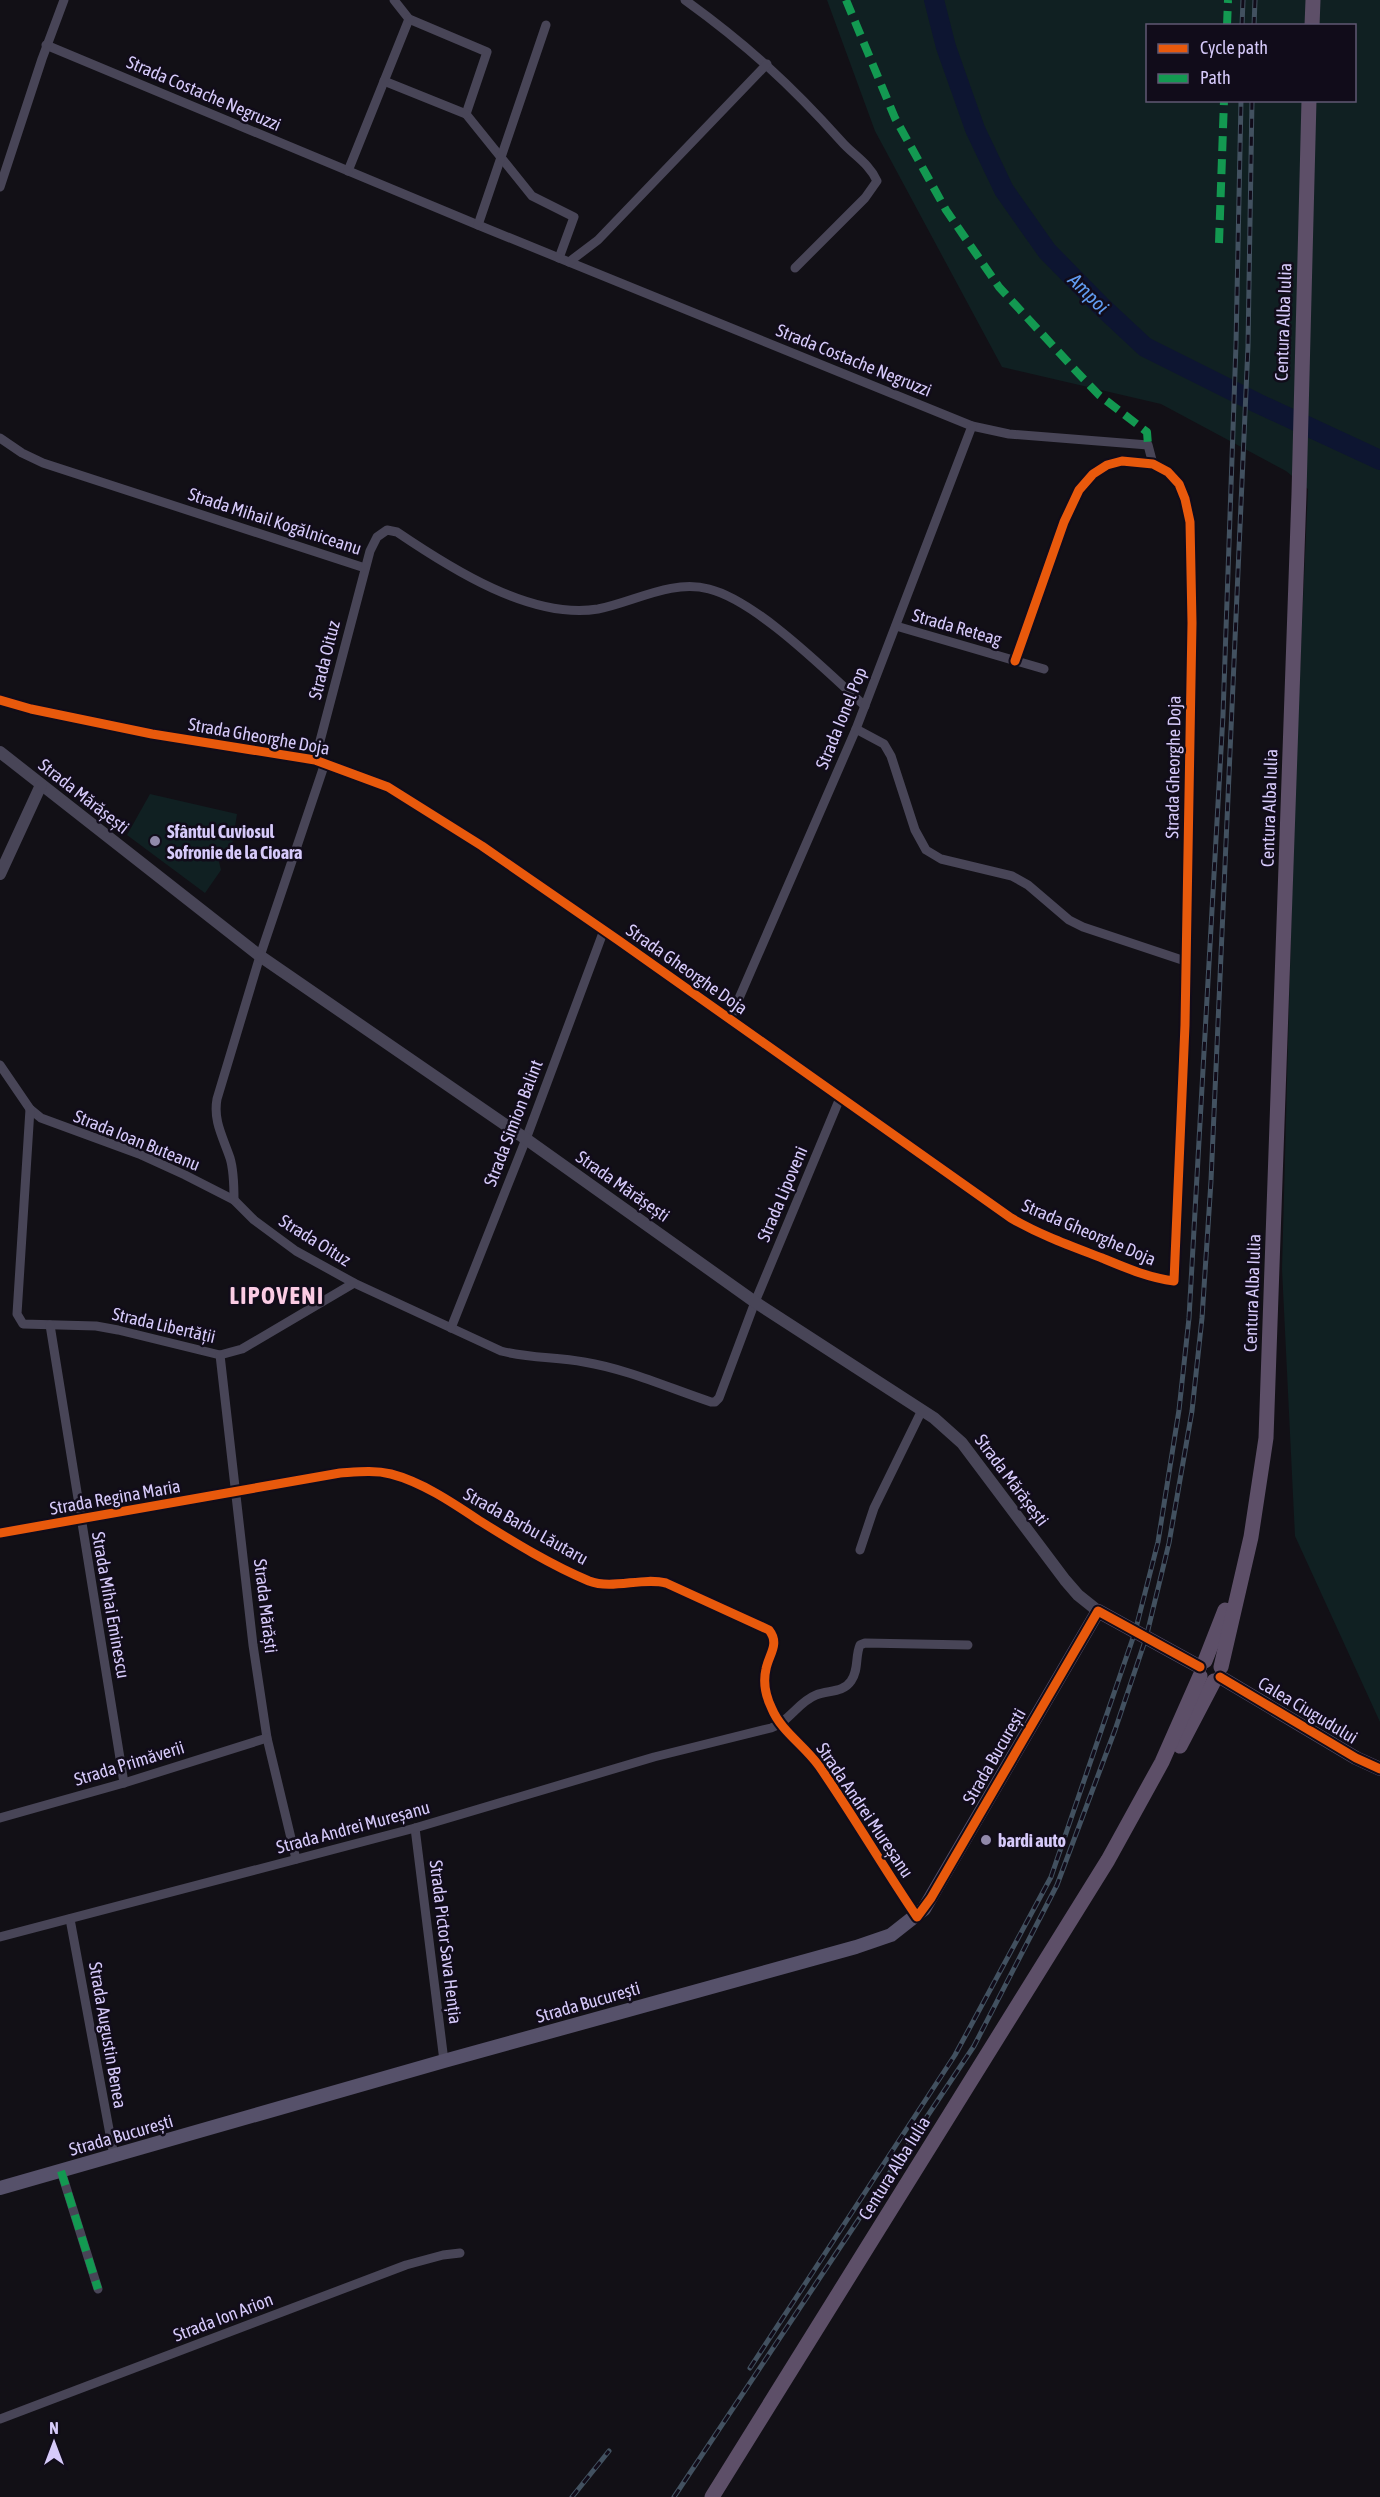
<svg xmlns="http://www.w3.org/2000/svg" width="1380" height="2497" viewBox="0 0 1380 2497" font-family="'Asap Condensed',sans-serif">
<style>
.green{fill:#102022;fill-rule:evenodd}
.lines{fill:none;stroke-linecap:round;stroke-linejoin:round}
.river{stroke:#0d1531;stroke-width:20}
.minor{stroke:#484557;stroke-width:9}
.tertiary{stroke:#484557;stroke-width:12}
.secondary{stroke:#56516a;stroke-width:14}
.primary{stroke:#5d4f68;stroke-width:15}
.rail-casing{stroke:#425160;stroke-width:5}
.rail{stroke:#110c1a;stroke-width:3;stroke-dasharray:9;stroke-linecap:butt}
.quiet{stroke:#139951;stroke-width:8;stroke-dasharray:15 8;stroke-linecap:butt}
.cycleway-casing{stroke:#110c1a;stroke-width:13}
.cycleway{stroke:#e8590c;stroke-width:9}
.poi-dot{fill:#9189aa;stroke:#110c1a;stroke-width:2}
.labels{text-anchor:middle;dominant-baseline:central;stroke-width:5;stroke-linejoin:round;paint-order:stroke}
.street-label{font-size:18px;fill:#d6cafa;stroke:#110c1a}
.poi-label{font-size:18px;font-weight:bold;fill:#d6cafa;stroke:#110c1a;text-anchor:start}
.water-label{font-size:20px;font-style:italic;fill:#619cf1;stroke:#110c1a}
.district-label{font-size:24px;font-weight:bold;letter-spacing:1.5px;fill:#fbcce4;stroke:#110c1a}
</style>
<rect width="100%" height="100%" fill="#121016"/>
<g class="green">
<path d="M827,0H1380V1722L1295,1536L1282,1269L1295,782L1308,489L1286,471L1161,404L1002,367L875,131ZM1148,26H1354V100H1148Z"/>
<polygon points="150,794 237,814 232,846 225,848 219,862 221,870 205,893 127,835"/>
</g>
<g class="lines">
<polyline class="river" points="934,0 946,47 975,129 1004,190 1047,251 1100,305 1145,347 1257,403 1380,460"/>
<g class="minor">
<polyline points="394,0 409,19 487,52 466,114 532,196 574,217 559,258"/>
<path d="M685,0C746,44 791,85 841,141C853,155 869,163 877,181L865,198L795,268"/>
<polyline points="46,45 478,225 972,426 1009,434 1148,445 1153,464"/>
<polyline points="384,81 466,114"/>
<polyline points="348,171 409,19"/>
<polyline points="0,187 42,59 64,0"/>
<polyline points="478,225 546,25"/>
<polyline points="569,262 598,240 767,64"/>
<polyline points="0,438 22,453 43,463 365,568"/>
<polyline points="896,626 1044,669"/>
<path d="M0,700L31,709L152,734L315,760L388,787L482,846L618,940L1011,1218C1040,1235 1071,1246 1102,1258C1126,1268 1149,1278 1174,1281L1185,1025L1192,623L1190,522L1185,499L1179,484L1168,472L1153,464L1122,461L1107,465L1093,474L1079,490L1064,522L1015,661"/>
<polyline points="856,729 884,744 891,756 915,830 926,850 941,859 1012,876 1028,885 1069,920 1083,927 1185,961"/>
<path d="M315,760L370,551L377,537L387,530L397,532C450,568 531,620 598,609C634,602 672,579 709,589C757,601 827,672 865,706"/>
<polyline points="730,1019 856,729 972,426"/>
<path d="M0,1065L30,1109L41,1118L139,1154L185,1175L234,1200L254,1220L296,1251L354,1283L501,1351C528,1358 556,1357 584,1362C627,1369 669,1388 711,1402H715L719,1398L755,1302L840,1098"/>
<polyline points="30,1109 17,1314 23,1324 96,1326 118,1330 220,1355 242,1349 354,1283"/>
<path d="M234,1200C234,1186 234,1171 230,1158C223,1137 213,1121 217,1099L260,956L325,763"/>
<polyline points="50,1325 124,1783"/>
<polyline points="451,1328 526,1139 604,930"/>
<polyline points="220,1355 253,1645 267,1738 296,1859"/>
<path d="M0,1533L340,1473C357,1472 374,1470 391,1474C422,1482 453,1503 480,1521C515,1543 551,1565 589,1581C613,1590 641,1577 666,1583L769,1630C780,1644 769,1654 766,1669C763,1682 766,1697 772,1709C781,1731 805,1746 819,1766C853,1815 883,1867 917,1917"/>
<polyline points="860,1550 874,1508 922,1410"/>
<polyline points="0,1818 124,1783 267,1738"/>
<polyline points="415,1828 444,2061"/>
<polyline points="70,1919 114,2156"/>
<path d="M0,1937L415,1828L654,1757L771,1728C789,1722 798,1702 816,1695C828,1690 843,1693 851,1681C859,1670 855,1656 860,1645L865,1643L968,1645"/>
<polyline points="61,2171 98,2289"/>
<polyline points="0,2419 406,2265 443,2255 460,2253"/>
</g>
<g class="tertiary">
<polyline points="0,752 260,956 526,1139 755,1302 934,1418 962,1443 1065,1580 1078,1595 1098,1611"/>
<polyline points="0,874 41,785"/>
</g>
<g class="secondary">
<polyline points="1220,1677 1356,1758 1380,1769"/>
<polyline points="0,2188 444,2061 856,1947 891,1935 924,1909 1098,1611 1200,1667"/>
</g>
<g class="primary">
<polyline points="1312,26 1313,0"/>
<polyline points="1205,1661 1225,1610"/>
<polyline points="1221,1667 1251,1537 1266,1438 1299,494 1309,100"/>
<polyline points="1180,1746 1214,1681"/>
<polyline points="712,2497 1108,1860 1162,1762 1200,1676"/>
</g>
<g class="rail-casing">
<g id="rail">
<polyline points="1242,26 1243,0"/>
<polyline points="1254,26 1255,0"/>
<polyline points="750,2368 955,2055 1051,1877 1135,1632 1158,1542 1179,1410 1189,1318 1223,715 1236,344 1241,100"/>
<polyline points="572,2497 609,2451"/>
<polyline points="674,2497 974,2046 1057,1885 1115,1730 1146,1638 1169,1543 1192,1411 1202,1318 1211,1181 1248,346 1252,100"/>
</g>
</g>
<use href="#rail" class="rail"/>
<g class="quiet">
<polyline points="846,0 895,118 946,210 999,287 1077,372 1099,395 1147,432 1148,445"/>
<polyline points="1227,26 1228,0"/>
<polyline points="1219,243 1224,100"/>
<polyline points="61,2171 98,2289"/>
</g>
<g class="cycleway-casing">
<g id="cycleway">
<path d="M0,700L31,709L152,734L315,760L388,787L482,846L618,940L1011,1218C1040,1235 1071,1246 1102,1258C1126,1268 1149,1278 1174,1281L1185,1025L1192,623L1190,522L1185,499L1179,484L1168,472L1153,464L1122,461L1107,465L1093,474L1079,490L1064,522L1015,661"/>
<path d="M0,1533L340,1473C357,1472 374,1470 391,1474C422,1482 453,1503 480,1521C515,1543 551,1565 589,1581C613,1590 641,1577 666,1583L769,1630C780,1644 769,1654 766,1669C763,1682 766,1697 772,1709C781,1731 805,1746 819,1766C853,1815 883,1867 917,1917L931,1898L1098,1611L1200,1667"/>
<polyline points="1220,1677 1356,1758 1380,1769"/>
</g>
</g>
<use href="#cycleway" class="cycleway"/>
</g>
<g class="poi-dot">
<circle cx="155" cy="841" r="6"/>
<circle cx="986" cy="1840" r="6"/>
</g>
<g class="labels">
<g class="street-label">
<text transform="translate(204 93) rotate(23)">Strada Costache Negruzzi</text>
<text transform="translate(1283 322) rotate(-88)">Centura Alba Iulia</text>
<text transform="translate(854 360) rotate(22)">Strada Costache Negruzzi</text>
<text transform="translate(275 521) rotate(18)">Strada Mihail Kogălniceanu</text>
<text transform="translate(957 627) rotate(16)">Strada Reteag</text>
<text transform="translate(324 660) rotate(-76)">Strada Oituz</text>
<text transform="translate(841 718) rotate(-68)">Strada Ionel Pop</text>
<text transform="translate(259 736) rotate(10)">Strada Gheorghe Doja</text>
<text transform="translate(1173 767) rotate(-89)">Strada Gheorghe Doja</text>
<text transform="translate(84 796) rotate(38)">Strada Mărășești</text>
<text transform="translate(1269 808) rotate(-88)">Centura Alba Iulia</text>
<text transform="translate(687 969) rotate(35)">Strada Gheorghe Doja</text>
<text transform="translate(513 1123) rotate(-69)">Strada Simion Balint</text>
<text transform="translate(137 1140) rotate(22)">Strada Ioan Buteanu</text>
<text transform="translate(623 1186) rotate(35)">Strada Mărășești</text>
<text transform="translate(782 1194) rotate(-67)">Strada Lipoveni</text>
<text transform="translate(1089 1232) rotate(23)">Strada Gheorghe Doja</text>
<text transform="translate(315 1240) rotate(32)">Strada Oituz</text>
<text transform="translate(1252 1293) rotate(-88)">Centura Alba Iulia</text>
<text transform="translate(164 1325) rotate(13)">Strada Libertății</text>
<text transform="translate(1012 1480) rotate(53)">Strada Mărășești</text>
<text transform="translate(115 1497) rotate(-10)">Strada Regina Maria</text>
<text transform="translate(526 1526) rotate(29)">Strada Barbu Lăutaru</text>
<text transform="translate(111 1605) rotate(80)">Strada Mihai Eminescu</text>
<text transform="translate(266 1606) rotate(83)">Strada Mărăști</text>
<text transform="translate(1308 1710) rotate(31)">Calea Ciugudului</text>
<text transform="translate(994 1756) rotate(-60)">Strada București</text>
<text transform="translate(129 1763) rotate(-17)">Strada Primăverii</text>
<text transform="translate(865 1810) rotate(56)">Strada Andrei Mureșanu</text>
<text transform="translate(353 1827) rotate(-15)">Strada Andrei Mureșanu</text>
<text transform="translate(446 1942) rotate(83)">Strada Pictor Sava Henția</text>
<text transform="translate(588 2002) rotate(-16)">Strada București</text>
<text transform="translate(108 2035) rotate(80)">Strada Augustin Benea</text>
<text transform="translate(121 2135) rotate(-16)">Strada București</text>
<text transform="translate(894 2168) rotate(-58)">Centura Alba Iulia</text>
<text transform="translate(223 2317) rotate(-21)">Strada Ion Arion</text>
</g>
<g class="poi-label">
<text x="167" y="831">Sfântul Cuviosul<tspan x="167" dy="21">Sofronie de la Cioara</tspan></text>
<text x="998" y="1840">bardi auto</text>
</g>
<g class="water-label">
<text transform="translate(1089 293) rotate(45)">Ampoi</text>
</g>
<g class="district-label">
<text x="277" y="1295">LIPOVENI</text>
</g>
</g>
<rect x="1146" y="24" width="210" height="78" fill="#110c1a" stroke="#605874" stroke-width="1.5"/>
<rect x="1158" y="44" width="30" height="9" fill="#e8590c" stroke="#605874" stroke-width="1.5"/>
<text x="1200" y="54" font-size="18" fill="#d6cafa">Cycle path</text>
<rect x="1158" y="74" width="30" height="9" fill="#139951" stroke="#605874" stroke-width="1.5"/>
<text x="1200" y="84" font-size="18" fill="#d6cafa">Path</text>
<g transform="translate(54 2443)" stroke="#110c1a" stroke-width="4.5" paint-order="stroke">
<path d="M0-4.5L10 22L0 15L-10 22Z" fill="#d6cafa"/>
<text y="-9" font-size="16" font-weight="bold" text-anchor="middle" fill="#d6cafa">N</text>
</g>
</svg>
